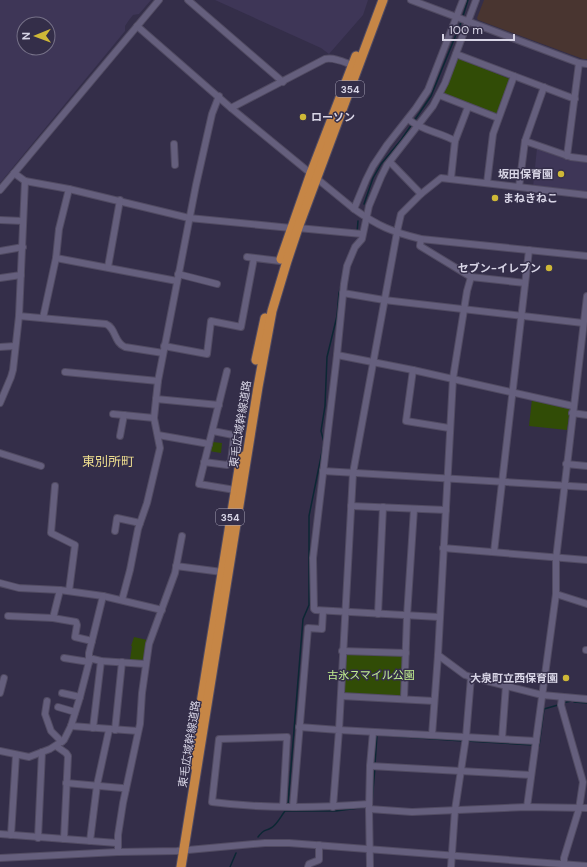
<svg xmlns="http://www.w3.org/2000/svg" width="587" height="867" viewBox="0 0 587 867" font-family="'DM Sans','Noto Sans JP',sans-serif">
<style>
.commercial{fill:#493530}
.built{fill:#3e3657;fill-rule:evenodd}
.green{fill:#314c06}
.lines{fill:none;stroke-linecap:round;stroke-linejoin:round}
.stream{stroke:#0c2734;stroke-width:1.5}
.minor-casing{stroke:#514b62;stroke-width:8}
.highway-casing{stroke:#514b62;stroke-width:11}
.minor{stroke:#655f7d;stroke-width:6}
.highway{stroke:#c68646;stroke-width:9}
.poi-dot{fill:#cfb837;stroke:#342e49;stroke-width:1.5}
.labels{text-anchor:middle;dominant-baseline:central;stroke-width:3;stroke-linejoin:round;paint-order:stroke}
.shield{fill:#342e49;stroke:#a7a3b7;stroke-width:1}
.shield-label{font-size:10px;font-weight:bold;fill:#d8d5e6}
.poi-label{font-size:11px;font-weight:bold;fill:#d8d5e6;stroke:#342e49;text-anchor:end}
.street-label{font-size:11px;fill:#d8d5e6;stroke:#342e49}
.park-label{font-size:11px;fill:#c3f091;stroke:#342e49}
.quarter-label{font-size:13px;fill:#eddd8f;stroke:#342e49}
</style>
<rect width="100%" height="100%" fill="#342e49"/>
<polygon class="commercial" points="484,0 587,0 587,59 583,59 478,20 477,18"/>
<g class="built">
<path d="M0,0H151L139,14L133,15L129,20L125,26V31L0,183ZM24,24H48V48H24Z"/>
<polygon points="215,0 368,0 363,15 329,54 321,48"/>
<polygon points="537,148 587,161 587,192 533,187"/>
</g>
<g class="green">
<polygon points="456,58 458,58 510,79 497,114 496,114 443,95"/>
<polygon points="532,399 568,407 570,410 567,430 529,426"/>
<polygon points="212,442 222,443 221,453 209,451"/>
<polygon points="134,637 147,640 144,659 138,661 130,660 132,646 131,646"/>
<polygon points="344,653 405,655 403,697 340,694"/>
</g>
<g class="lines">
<g class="stream">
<polyline points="463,16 468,0"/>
<polyline points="414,121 431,96 462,20"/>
<polyline points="364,204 373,178 381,164 401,140 412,124"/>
<polyline points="357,233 358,221"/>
<polyline points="574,702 587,703"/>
<polyline points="563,703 571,701"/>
<polyline points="467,741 533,745"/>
<polyline points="537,746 539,746 544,709 558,705"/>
<polyline points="375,764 377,735 463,741"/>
<polyline points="372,802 375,767"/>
<polyline points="288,804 303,619 309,605 309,516 324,442 321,431 325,406 327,357 337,316 339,293 341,287"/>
<path d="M258,837C265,828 264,832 271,828C277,825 281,816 285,811H336L366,807"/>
<polyline points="230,867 236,853"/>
</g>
<g class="minor-casing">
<g id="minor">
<polyline points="188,0 283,82"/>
<polyline points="411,0 579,63 587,64"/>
<path d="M137,26L231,108L354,209C378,226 392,232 421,239L587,256"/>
<polyline points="456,54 575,99"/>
<polyline points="439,95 498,118"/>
<path d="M231,108L325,59C334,57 344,62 352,65"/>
<path d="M408,119C422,131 440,132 455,141"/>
<polyline points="525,141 571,157 587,159"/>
<polyline points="174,144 175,165"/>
<polyline points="567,156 579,63"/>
<polyline points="390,162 421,194"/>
<polyline points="14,173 25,181 69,189 189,218 291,228"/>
<polyline points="451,178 455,141 468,107"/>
<polyline points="487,183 493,134 514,76"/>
<polyline points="519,187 525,141 544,87"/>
<polyline points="0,190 159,0"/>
<polyline points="354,209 366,180 373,166 387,145 416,108 428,90 463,0"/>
<polyline points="0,220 23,221"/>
<polyline points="298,228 362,234"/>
<polyline points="421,239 420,246 471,277 525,283"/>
<polyline points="0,251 23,247"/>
<polyline points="247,257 280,261"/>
<polyline points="56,258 177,281"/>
<polyline points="108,267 120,200"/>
<polyline points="178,274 217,284"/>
<polyline points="0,278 21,275"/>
<polyline points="343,293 384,300 583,323"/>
<path d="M19,316L106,324C116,328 114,343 125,347L163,353"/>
<polyline points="43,318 56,258 59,229 69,189"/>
<polyline points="164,346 207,354 211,321 241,327 254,258"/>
<polyline points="0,347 15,346"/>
<polyline points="337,355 413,370 573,406"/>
<polyline points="413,370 406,421 449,428"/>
<polyline points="227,371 199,484 235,490"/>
<polyline points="65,372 158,381"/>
<polyline points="156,399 219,405"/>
<polyline points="0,403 11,377 13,370 19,316 25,181"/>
<polyline points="572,413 587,415"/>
<polyline points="113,414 154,418"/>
<polyline points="158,435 209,444"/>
<polyline points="120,436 124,415"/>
<polyline points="0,453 41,466"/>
<polyline points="204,462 227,465 231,462 234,437 233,435 213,431"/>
<polyline points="566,464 587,466"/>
<polyline points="323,471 587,487"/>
<polyline points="55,486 51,533 75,545 69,591"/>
<polyline points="351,506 446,510"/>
<polyline points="115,531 117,518 140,523"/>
<polyline points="443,548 587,560"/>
<polyline points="494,552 529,250"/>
<polyline points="176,566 222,572"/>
<polyline points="0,583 19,588 60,590 103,596 162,610"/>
<polyline points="60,590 53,618 76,622 77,625 75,637 92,641"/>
<polyline points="556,594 587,604"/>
<polyline points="122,600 130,570 138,529 147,503 160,448 154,418 158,381 196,185 212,114 219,96"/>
<polyline points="378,614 383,507"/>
<polyline points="8,616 53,618"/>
<polyline points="439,617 315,610 314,609 313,558 337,355 344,284 347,266 355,247 362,239 369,206 381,177 387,165 433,106 445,83 476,0"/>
<polyline points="586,650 587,650"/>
<polyline points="342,651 406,653"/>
<polyline points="438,655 465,675 471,677 542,695 587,699"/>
<polyline points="64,658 89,662"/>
<polyline points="89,660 93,659 101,661 145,664"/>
<polyline points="0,693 4,678"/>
<polyline points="62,693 80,697"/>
<polyline points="341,696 434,701"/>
<polyline points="562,697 561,705 583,782 579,809 564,858 564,867"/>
<polyline points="404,699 407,616 414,509"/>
<polyline points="47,701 45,714 51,731 62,742"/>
<polyline points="58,707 75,712"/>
<polyline points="71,726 138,731"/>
<polyline points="299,727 339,730 333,807"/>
<polyline points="93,728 101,661"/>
<polyline points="115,730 122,662"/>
<polyline points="432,735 438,655 453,378 467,291 471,277"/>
<polyline points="502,739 506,685"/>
<polyline points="536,741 339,730 353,473 398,227 401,214 421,194 441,178 587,195"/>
<polyline points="56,746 66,753 68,756 64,839"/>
<polyline points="0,751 29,757 50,749 64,740 71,726 80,697 89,662 89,653 103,596"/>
<polyline points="370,766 531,775"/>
<polyline points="66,783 122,788 126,789"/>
<path d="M283,807L287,737L219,739L212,802C265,809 316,808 369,804"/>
<polyline points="293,807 308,628 322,629 323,611"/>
<polyline points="527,807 556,594 556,559 587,296"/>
<polyline points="369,809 412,812 527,807 587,808"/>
<polyline points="0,834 117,843"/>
<polyline points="11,835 16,755"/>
<polyline points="38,838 42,752"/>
<polyline points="90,841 97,785 109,730"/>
<polyline points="118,852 118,835 123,803 140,724 142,693 149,644 175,573 182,536"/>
<polyline points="0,858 118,852 177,851 265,843 289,843 587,866"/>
<polyline points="308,867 309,864 319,860 319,845"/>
<polyline points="370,867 369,809 370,766 373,732"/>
<polyline points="451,867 455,810 466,737 471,677"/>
</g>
</g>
<g class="highway-casing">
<g id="highway">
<polyline points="281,259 311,173 356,56"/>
<polyline points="256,360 265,318"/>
<polyline points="191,765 241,456"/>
<polyline points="181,867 258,387 272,311 287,261 298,228 383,0"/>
</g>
</g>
<use href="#minor" class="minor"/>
<use href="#highway" class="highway"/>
</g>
<g class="poi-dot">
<circle cx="303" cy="117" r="4"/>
<circle cx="561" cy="174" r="4"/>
<circle cx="495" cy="198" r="4"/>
<circle cx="549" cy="268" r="4"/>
<circle cx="566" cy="678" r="4"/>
</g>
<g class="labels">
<g class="shield">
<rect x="336" y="81" width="28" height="16" rx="3"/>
<rect x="216" y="509" width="28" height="16" rx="3"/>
</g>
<g class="shield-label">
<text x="350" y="89">354</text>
<text x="230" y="517">354</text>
</g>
<g class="poi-label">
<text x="311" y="117" text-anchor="start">ローソン</text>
<text x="553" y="174">坂田保育園</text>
<text x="503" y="198" text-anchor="start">まねきねこ</text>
<text x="541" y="268">セブン-イレブン</text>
<text x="558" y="678">大泉町立西保育園</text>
</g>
<g class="street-label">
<text transform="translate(240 424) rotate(-81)">東毛広域幹線道路</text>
<text transform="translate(189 744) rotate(-81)">東毛広域幹線道路</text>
</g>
<g class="park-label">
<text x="371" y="675">古氷スマイル公園</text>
</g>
<g class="quarter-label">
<text x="108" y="461">東別所町</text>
</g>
</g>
<g transform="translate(36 36) rotate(269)"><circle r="19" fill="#342e49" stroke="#767188"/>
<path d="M0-3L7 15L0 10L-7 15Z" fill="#cfb837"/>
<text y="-6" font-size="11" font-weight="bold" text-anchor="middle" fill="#d8d5e6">N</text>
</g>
<path d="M443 34v6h71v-6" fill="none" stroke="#d8d5e6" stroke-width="2"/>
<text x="449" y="34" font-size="12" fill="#d8d5e6" stroke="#342e49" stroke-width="3" paint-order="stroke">100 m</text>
</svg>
